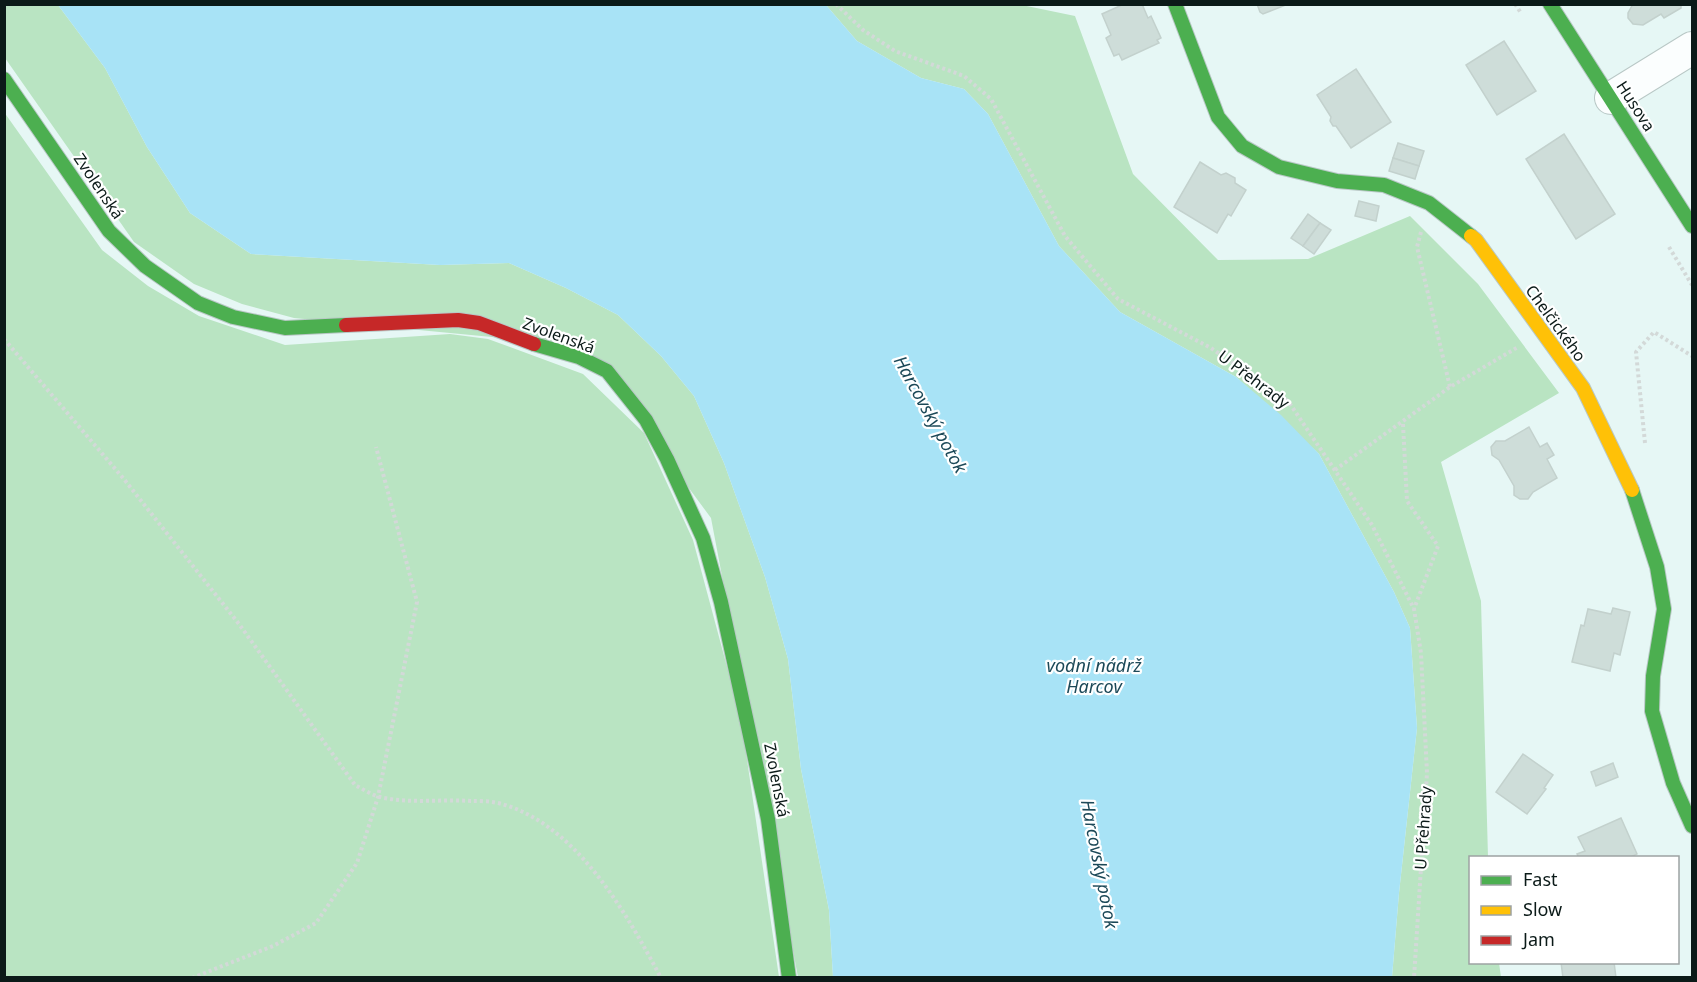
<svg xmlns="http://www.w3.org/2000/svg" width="1697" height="982" viewBox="0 0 1697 982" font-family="'Noto Sans',sans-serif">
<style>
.forest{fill:#b9e4c2}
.water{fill:#a8e3f6}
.building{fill:#ceddd9;stroke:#c3d1cd;stroke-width:1.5}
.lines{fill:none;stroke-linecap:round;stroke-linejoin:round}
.street-casing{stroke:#b9c8c6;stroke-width:34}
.fast-casing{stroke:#b9c8c6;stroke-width:16}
.slow-casing{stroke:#b9c8c6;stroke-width:16}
.jam-casing{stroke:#b9c8c6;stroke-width:16}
.path{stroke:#d3d9d8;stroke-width:4;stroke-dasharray:3 3;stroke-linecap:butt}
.street{stroke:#fbfefe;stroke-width:32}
.fast{stroke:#4caf50;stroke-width:14}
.slow{stroke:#ffc107;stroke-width:14}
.jam{stroke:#c62828;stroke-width:14}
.labels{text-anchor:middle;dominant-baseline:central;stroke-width:4.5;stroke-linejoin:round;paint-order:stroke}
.street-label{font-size:16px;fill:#0b1a18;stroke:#fff}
.water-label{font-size:18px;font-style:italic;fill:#1c4958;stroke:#fff}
</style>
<rect width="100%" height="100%" fill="#e6f7f5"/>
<g class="forest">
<polygon points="1017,4 1075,16 1133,174 1218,260 1308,259 1410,216 1478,284 1559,393 1441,462 1481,601 1488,857 1470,858 1470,962 1499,963 1501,977 1392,977 1399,893 1417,728 1410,628 1394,592 1319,454 1236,377 1120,312 1059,246 988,114 964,89 921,78 857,41 826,5"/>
<polygon points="5,5 58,5 105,68 147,147 190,213 251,254 440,265 509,263 566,288 618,315 661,356 694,396 724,463 765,577 788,659 801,769 829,910 833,977 798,977 711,518 584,346 294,318 242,304 194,284 134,242 5,58"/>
<polygon points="4,112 102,250 148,286 199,316 285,345 450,334 488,339 583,374 644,433 693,540 741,719 779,977 5,977"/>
</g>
<polygon class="water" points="58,5 826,5 857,41 921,78 964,89 988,114 1059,246 1120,312 1236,377 1281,415 1319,454 1394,592 1410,628 1417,728 1399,893 1392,977 833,977 829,910 801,769 788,659 765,577 724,463 694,396 661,356 618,315 566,288 509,263 440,265 251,254 190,213 147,147 105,68"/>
<g class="building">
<polygon points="1124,4 1142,4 1148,18 1151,16 1161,38 1157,40 1159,43 1122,60 1119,54 1114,56 1106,38 1111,35 1102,14"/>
<polygon points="1257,4 1288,4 1263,14 1260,12"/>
<polygon points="1681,4 1681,8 1664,18 1661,14 1643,25 1633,24 1628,18 1628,13 1633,4"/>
<polygon points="1504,41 1536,91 1497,115 1466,65"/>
<polygon points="1356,69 1391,122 1351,148 1336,126 1333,126 1330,121 1331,117 1317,95"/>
<polygon points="1564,134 1615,214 1576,239 1526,159"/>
<polygon points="1398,143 1424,151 1419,166 1393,158"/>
<polygon points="1393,158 1419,166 1415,179 1389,171"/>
<polygon points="1200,162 1221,175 1226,173 1235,178 1235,183 1246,190 1231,216 1228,214 1217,233 1174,207"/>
<polygon points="1359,201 1379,206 1376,221 1355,216"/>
<polygon points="1308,214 1320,223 1303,246 1291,238"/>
<polygon points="1320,223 1331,230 1314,254 1303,246"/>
<polygon points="1529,427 1540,447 1547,443 1554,455 1547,459 1557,478 1533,492 1528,499 1520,499 1514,495 1514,486 1499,460 1492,455 1491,447 1496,441 1505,441"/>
<polygon points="1613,608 1630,612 1620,655 1614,653 1610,671 1572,662 1581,625 1584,626 1588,609 1611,614"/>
<polygon points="1523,754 1553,775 1544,788 1546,789 1527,814 1496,792"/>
<polygon points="1613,763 1618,777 1596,786 1591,772"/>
<polygon points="1621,818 1637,854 1629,858 1579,858 1577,854 1585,851 1578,837"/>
<polygon points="1561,962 1614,962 1616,978 1563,978"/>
</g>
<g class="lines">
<g class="street-casing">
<polyline id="street" points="1611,98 1692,48"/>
</g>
<g class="fast-casing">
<g id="fast">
<polyline points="1175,4 1218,117 1242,146 1279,167 1337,181 1384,185 1429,203 1471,236"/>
<polyline points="1550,4 1692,226"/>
<polyline points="4,79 109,231 145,266 198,303 233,317 285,328 346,325"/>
<polyline points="534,344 579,357 607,371 646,420 667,459 703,538 721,602 768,819 789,978"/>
<polyline points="1632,490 1657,567 1664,609 1653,676 1652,711 1673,783 1692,826"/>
</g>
</g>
<g class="slow-casing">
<polyline id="slow" points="1471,236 1476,240 1583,388 1632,490"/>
</g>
<g class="jam-casing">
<polyline id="jam" points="346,325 458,320 479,323 534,344"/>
</g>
<g class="path">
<polyline points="836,4 863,30 895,51 964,76 991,99 1065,236 1118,299 1211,348 1288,401 1372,525 1414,609 1421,653 1427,773 1414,978"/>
<polyline points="1515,4 1521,13"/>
<polyline points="1421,232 1417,247 1450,387"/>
<polyline points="1669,247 1692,285"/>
<path d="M4,339L123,478L239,624L355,785C363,789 371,795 380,797C409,804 441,799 471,801C479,801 489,801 498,803C575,822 626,912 661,978"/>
<polyline points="1403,424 1407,501 1438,546 1414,609"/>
<polyline points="1645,443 1636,352 1654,332 1692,356"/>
<polyline points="1335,470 1450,387 1518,347"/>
<polyline points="192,978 273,946 316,923 357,863 378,797 417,602 376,447"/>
</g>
<use href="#street" class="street"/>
<use href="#fast" class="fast"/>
<use href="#slow" class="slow"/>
<use href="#jam" class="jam"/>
</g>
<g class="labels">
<g class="street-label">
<text transform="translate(1636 106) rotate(57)">Husova</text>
<text transform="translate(99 186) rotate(56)">Zvolenská</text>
<text transform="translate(1556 323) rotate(54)">Chelčického</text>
<text transform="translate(559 335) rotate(20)">Zvolenská</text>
<text transform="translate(1254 379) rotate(37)">U Přehrady</text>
<text transform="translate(777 780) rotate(79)">Zvolenská</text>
<text transform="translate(1423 828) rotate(-86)">U Přehrady</text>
</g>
<g class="water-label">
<text transform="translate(931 414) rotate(61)">Harcovský potok</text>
<text x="1094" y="665">vodní nádrž<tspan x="1094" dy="21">Harcov</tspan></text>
<text transform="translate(1100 864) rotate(79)">Harcovský potok</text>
</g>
</g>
<rect width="1697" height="982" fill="none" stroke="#0b1a18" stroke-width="12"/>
<rect x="1469" y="856" width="210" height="108" fill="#ffffff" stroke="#9da3a3" stroke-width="1.5"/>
<rect x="1481" y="876" width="30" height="9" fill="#4caf50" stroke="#9da3a3" stroke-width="1.5"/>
<text x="1523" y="886" font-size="18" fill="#0b1a18">Fast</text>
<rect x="1481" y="906" width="30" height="9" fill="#ffc107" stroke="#9da3a3" stroke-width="1.5"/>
<text x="1523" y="916" font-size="18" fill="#0b1a18">Slow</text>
<rect x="1481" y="936" width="30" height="9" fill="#c62828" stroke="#9da3a3" stroke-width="1.5"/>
<text x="1523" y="946" font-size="18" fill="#0b1a18">Jam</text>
</svg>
